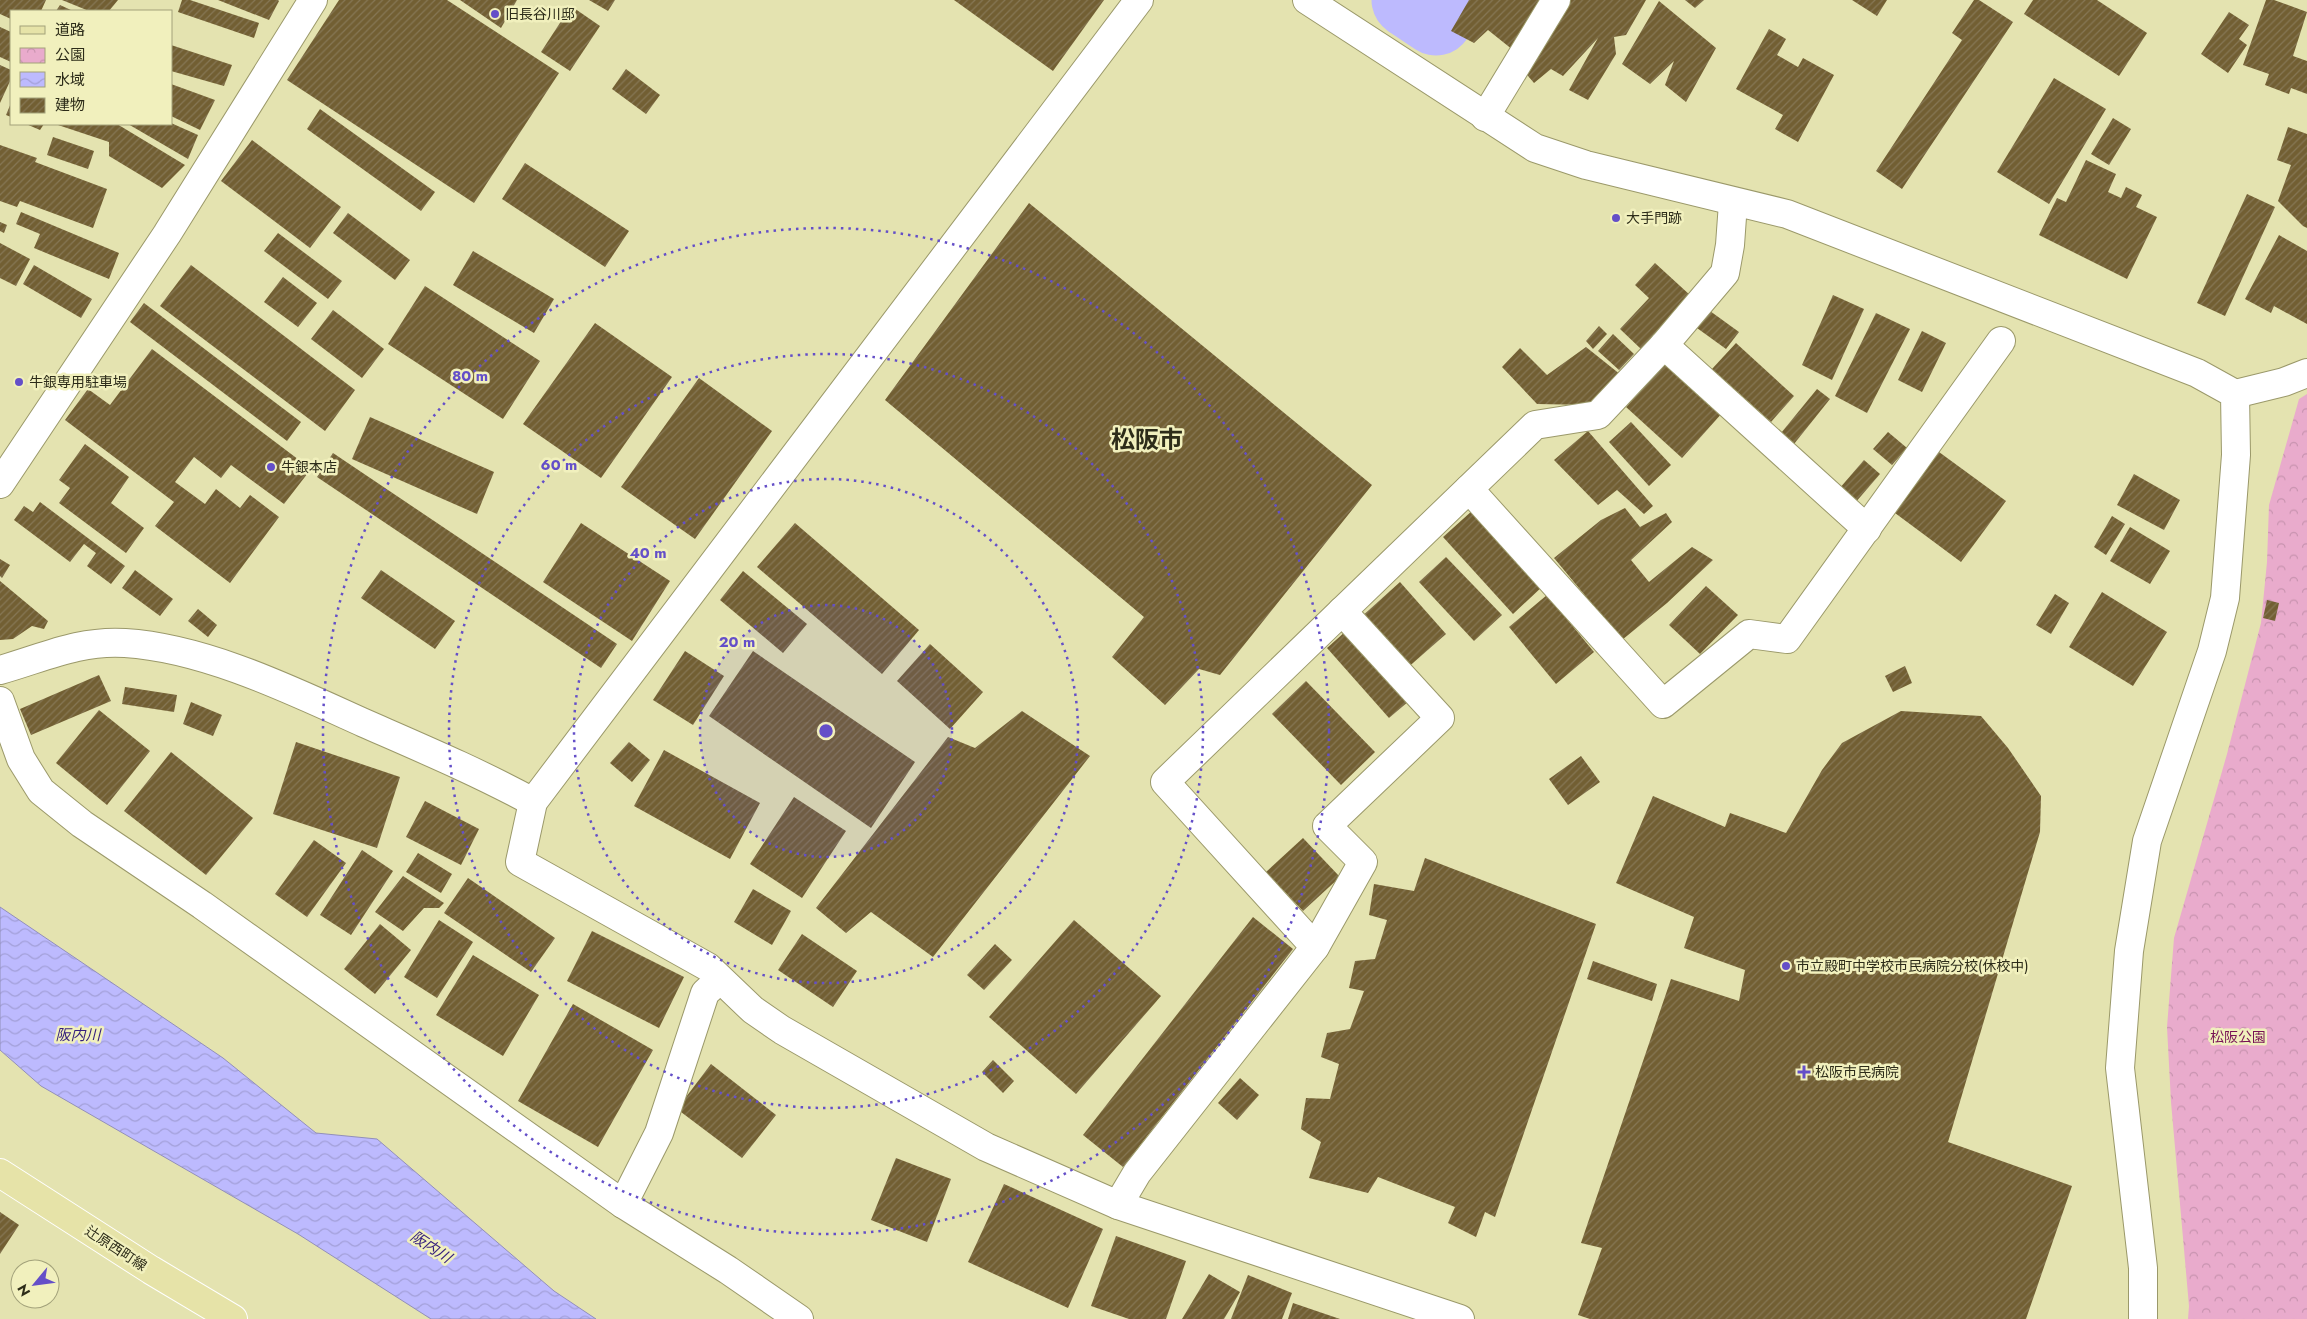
<svg xmlns="http://www.w3.org/2000/svg" width="2307" height="1319" viewBox="0 0 2307 1319" font-family="Jost,'Noto Sans JP',sans-serif">
<style>
.park{fill:url(#park-crowns)}
.water{fill:url(#water-waves);stroke:#928fb9}
.lines{fill:none;stroke-linecap:round;stroke-linejoin:round}
.river{stroke:#bdbafe;stroke-width:75}
.building{fill:url(#building-hatch)}
.minor-casing{stroke:#9b996a;stroke-width:30}
.major-casing{stroke:#fff;stroke-width:30}
.minor{stroke:#fff;stroke-width:28}
.major{stroke:#e6e3a8;stroke-width:28}
.ring{fill:none;stroke:#644fc8;stroke-width:2.5;stroke-dasharray:2.5 5}
.poi-dot{fill:#644fc8;stroke:#f1f0bd;stroke-width:2}
.labels{text-anchor:middle;dominant-baseline:central;stroke-width:5;stroke-linejoin:round;paint-order:stroke}
.poi-label{font-size:14px;fill:#2d2c19;stroke:#f1f0bd;text-anchor:start}
.park-label{font-size:14px;fill:#771255;stroke:#f1f0bd}
.street-label{font-size:14px;fill:#2d2c19;stroke:#f1f0bd}
.water-label{font-size:15px;font-style:italic;fill:#341d7c;stroke:#f1f0bd}
.town-label{font-size:24px;font-weight:bold;fill:#2d2c19;stroke:#f1f0bd}
.centre{fill:#644fc8;stroke:#f1f0bd;stroke-width:2.5}
.ring-label{font-size:15px;text-anchor:middle;font-weight:bold;fill:#644fc8;stroke:#f1f0bd;stroke-width:5;stroke-linejoin:round;paint-order:stroke}
</style>
<defs>
<pattern id="park-crowns" width="20" height="18" patternUnits="userSpaceOnUse" patternTransform="scale(1.25)"><rect width="20" height="18" fill="#e9abcc"/><path d="M2 6a3 3 0 1 1 6 0M12 15a3 3 0 1 1 6 0" fill="none" stroke="#c893af"/></pattern>
<pattern id="water-waves" width="16" height="10" patternUnits="userSpaceOnUse" patternTransform="scale(1.25)"><rect width="16" height="10" fill="#bdbafe"/><path d="M0 5q4-4 8 0t8 0" fill="none" stroke="#a3a0d9"/></pattern>
<pattern id="building-hatch" width="6" height="6" patternUnits="userSpaceOnUse" patternTransform="scale(1.25)"><rect width="6" height="6" fill="#725f33"/><path d="M-1 1l2-2M0 6l6-6M5 7l2-2" fill="none" stroke="#867755"/></pattern>
</defs>
<rect width="100%" height="100%" fill="#e4e3b0"/>
<polygon class="park" points="2307,394 2307,1319 2188,1319 2189,1306 2171,1102 2167,1027 2174,938 2227,754 2261,623 2267,562 2269,505 2299,399"/>
<polygon class="water" points="0,907 223,1058 316,1133 377,1139 554,1291 596,1319 431,1319 298,1234 41,1086 0,1050"/>
<g class="lines">
<polyline class="river" points="1409,0 1436,18 1448,0"/>
</g>
<g class="building">
<polygon points="0,0 46,0 41,11 11,11 11,19 0,14"/>
<polygon points="62,0 118,0 109,11 89,11"/>
<polygon points="182,0 190,0 259,23 254,38 178,12"/>
<polygon points="218,0 278,0 279,1 269,20"/>
<polygon points="339,0 447,0 559,73 474,203 287,80"/>
<polygon points="460,0 517,0 501,28"/>
<polygon points="589,0 615,0 608,11"/>
<polygon points="954,0 1104,0 1053,71"/>
<polygon points="1469,0 1543,0 1513,50 1488,30 1474,43 1451,31"/>
<polygon points="1568,0 1646,0 1626,35 1614,37 1616,54 1588,100 1569,90 1598,38 1563,76 1551,69 1534,83 1523,70"/>
<polygon points="1685,0 1704,0 1695,8"/>
<polygon points="1852,0 1887,0 1877,16"/>
<polygon points="1974,0 1979,0 2013,22 1902,189 1876,171 1962,40 1952,33"/>
<polygon points="2033,0 2097,0 2147,33 2119,76 2024,14"/>
<polygon points="2266,0 2274,0 2307,12 2293,56 2307,61 2307,94 2291,88 2289,94 2265,85 2269,74 2243,65"/>
<polygon points="1659,1 1716,48 1686,102 1665,85 1674,61 1650,84 1622,64"/>
<polygon points="60,5 73,11 56,11"/>
<polygon points="571,6 600,26 570,71 541,52"/>
<polygon points="2229,12 2249,25 2239,39 2247,45 2228,73 2201,54"/>
<polygon points="0,27 11,32 11,62 0,57"/>
<polygon points="1769,29 1786,39 1777,55 1798,67 1803,58 1834,75 1798,142 1775,129 1783,115 1736,89"/>
<polygon points="171,45 232,65 224,86 171,71"/>
<polygon points="0,65 11,70 11,79 0,103"/>
<polygon points="626,69 660,95 646,114 612,89"/>
<polygon points="2054,78 2106,109 2049,204 1997,172"/>
<polygon points="171,84 215,100 200,130 171,116"/>
<polygon points="11,103 11,117 6,115"/>
<polygon points="320,109 435,192 421,211 307,129"/>
<polygon points="2113,118 2131,129 2109,165 2091,154"/>
<polygon points="171,123 198,135 188,159 128,124"/>
<polygon points="26,124 44,124 40,130"/>
<polygon points="55,124 117,124 185,165 162,188 109,156 109,142"/>
<polygon points="2288,127 2307,134 2307,228 2303,226 2278,201 2291,165 2277,160"/>
<polygon points="53,137 94,151 88,169 47,155"/>
<polygon points="252,140 341,207 310,248 221,181"/>
<polygon points="0,145 37,158 35,162 107,189 93,228 20,201 17,207 0,201"/>
<polygon points="2086,160 2116,174 2108,192 2121,198 2126,187 2142,195 2136,207 2157,217 2127,279 2039,235 2057,198 2066,202"/>
<polygon points="525,163 629,231 605,267 502,199"/>
<polygon points="2247,194 2275,207 2225,316 2197,303"/>
<polygon points="1029,203 1372,485 1220,675 1199,669 1165,705 1112,657 1144,617 885,400"/>
<polygon points="21,212 119,253 109,279 34,248 40,234 16,224"/>
<polygon points="348,213 410,260 395,280 333,233"/>
<polygon points="0,222 7,225 4,233 0,231"/>
<polygon points="278,233 342,281 328,299 264,251"/>
<polygon points="2279,235 2307,251 2307,324 2274,306 2271,313 2245,299"/>
<polygon points="0,243 30,259 16,286 0,278"/>
<polygon points="473,251 554,299 534,333 453,285"/>
<polygon points="1655,263 1691,296 1641,349 1620,329 1649,298 1635,285"/>
<polygon points="34,265 92,299 81,318 23,284"/>
<polygon points="191,265 355,390 325,431 160,306"/>
<polygon points="283,277 317,303 298,327 264,302"/>
<polygon points="425,286 540,361 503,419 388,344"/>
<polygon points="1833,295 1864,309 1832,380 1802,365"/>
<polygon points="144,303 301,422 287,441 130,322"/>
<polygon points="333,310 384,349 362,378 311,339"/>
<polygon points="1710,311 1739,332 1726,349 1697,328"/>
<polygon points="1876,313 1910,329 1867,413 1835,396"/>
<polygon points="595,323 672,377 601,478 523,424"/>
<polygon points="1599,326 1607,334 1593,349 1586,341"/>
<polygon points="1922,331 1946,343 1922,392 1898,380"/>
<polygon points="1613,334 1634,354 1619,370 1598,351"/>
<polygon points="1736,343 1794,396 1771,422 1712,369"/>
<polygon points="1586,347 1621,375 1589,405 1537,404 1502,367 1520,348 1547,375"/>
<polygon points="152,349 311,469 284,504 231,465 221,478 194,457 175,482 205,504 216,489 240,508 250,495 279,517 230,583 155,526 174,502 65,420 88,389 110,405"/>
<polygon points="1668,361 1723,412 1682,458 1626,407"/>
<polygon points="699,378 772,431 695,539 621,487"/>
<polygon points="1817,389 1830,399 1790,449 1777,438"/>
<polygon points="370,417 494,472 477,514 352,459"/>
<polygon points="1631,422 1671,465 1649,486 1609,442"/>
<polygon points="1588,431 1653,506 1644,514 1617,490 1598,505 1554,460"/>
<polygon points="1888,432 1907,448 1892,465 1873,449"/>
<polygon points="85,444 129,477 111,503 144,528 126,553 59,503 70,488 59,480"/>
<polygon points="1939,452 2006,501 1961,562 1895,513"/>
<polygon points="333,453 617,644 601,668 317,477"/>
<polygon points="1864,460 1880,474 1855,503 1839,489"/>
<polygon points="2134,474 2180,500 2164,530 2117,505"/>
<polygon points="40,502 125,566 111,584 87,566 96,553 84,544 70,562 14,520 24,506 33,512"/>
<polygon points="1625,508 1640,527 1666,513 1672,522 1631,560 1649,582 1692,547 1713,560 1667,603 1622,640 1554,558 1601,520"/>
<polygon points="1473,510 1543,586 1513,614 1443,537"/>
<polygon points="2112,516 2125,524 2106,555 2094,547"/>
<polygon points="581,523 670,581 632,641 543,582"/>
<polygon points="795,523 919,630 882,674 757,567"/>
<polygon points="2130,527 2170,551 2150,584 2110,561"/>
<polygon points="1446,557 1502,615 1474,641 1419,582"/>
<polygon points="0,559 10,565 2,578 0,576"/>
<polygon points="135,570 173,599 160,616 122,588"/>
<polygon points="381,570 455,621 435,649 361,598"/>
<polygon points="743,571 807,624 783,653 720,600"/>
<polygon points="0,581 48,621 44,629 32,626 13,639 0,640"/>
<polygon points="1400,582 1446,634 1405,670 1359,619"/>
<polygon points="1706,586 1738,615 1700,654 1669,625"/>
<polygon points="2102,592 2167,632 2133,686 2069,647"/>
<polygon points="2055,594 2069,603 2051,634 2036,625"/>
<polygon points="1547,595 1594,652 1556,684 1509,627"/>
<polygon points="2267,600 2279,603 2275,621 2263,618"/>
<polygon points="198,609 217,625 208,637 188,621"/>
<polygon points="1346,631 1409,701 1389,718 1327,648"/>
<polygon points="930,644 983,692 950,729 897,681"/>
<polygon points="685,651 724,676 693,725 653,700"/>
<polygon points="753,651 915,762 871,828 709,716"/>
<polygon points="1905,666 1912,683 1893,692 1885,676"/>
<polygon points="99,675 111,701 31,735 20,709"/>
<polygon points="1306,681 1375,752 1341,785 1272,714"/>
<polygon points="125,687 177,695 174,712 122,704"/>
<polygon points="191,702 222,715 213,736 183,724"/>
<polygon points="99,710 150,751 107,805 56,763"/>
<polygon points="1022,711 1090,756 933,957 871,912 846,933 816,908 948,737 975,748"/>
<polygon points="1901,711 1981,716 2008,748 2041,796 2040,832 1948,1142 2072,1186 2026,1319 1590,1319 1578,1315 1602,1248 1581,1243 1671,979 1739,1001 1745,970 1684,948 1694,917 1616,883 1653,796 1725,827 1730,813 1786,833 1822,770 1842,743"/>
<polygon points="296,742 400,777 377,848 273,814"/>
<polygon points="629,742 650,760 632,782 610,763"/>
<polygon points="664,750 760,803 730,859 634,806"/>
<polygon points="171,752 253,818 206,875 124,811"/>
<polygon points="1581,756 1600,782 1568,805 1549,779"/>
<polygon points="794,797 846,831 802,898 750,864"/>
<polygon points="425,801 479,829 461,865 406,837"/>
<polygon points="1303,838 1340,877 1303,911 1266,872"/>
<polygon points="314,840 346,863 307,917 275,894"/>
<polygon points="362,850 393,871 351,935 320,915"/>
<polygon points="418,853 452,874 441,893 406,872"/>
<polygon points="1425,858 1596,924 1495,1217 1485,1212 1476,1237 1448,1223 1455,1207 1378,1177 1368,1193 1309,1178 1321,1142 1301,1129 1306,1098 1330,1099 1339,1064 1321,1057 1327,1033 1350,1029 1364,991 1349,988 1355,961 1375,959 1387,920 1369,915 1374,884 1414,891"/>
<polygon points="403,876 444,903 439,908 424,908 403,931 375,912"/>
<polygon points="468,878 555,938 531,972 444,913"/>
<polygon points="753,889 791,911 772,945 734,922"/>
<polygon points="1253,917 1293,949 1123,1167 1083,1135"/>
<polygon points="439,920 473,942 437,998 404,977"/>
<polygon points="1074,920 1161,996 1076,1094 989,1017"/>
<polygon points="380,924 411,950 375,994 344,969"/>
<polygon points="592,931 684,977 659,1028 567,981"/>
<polygon points="802,934 857,971 833,1007 778,970"/>
<polygon points="995,944 1012,960 984,990 967,975"/>
<polygon points="473,955 539,995 503,1056 436,1015"/>
<polygon points="1593,961 1657,984 1652,1001 1587,979"/>
<polygon points="573,1004 653,1050 598,1147 518,1101"/>
<polygon points="993,1060 1014,1081 1003,1093 982,1072"/>
<polygon points="711,1064 776,1115 742,1158 677,1109"/>
<polygon points="1240,1078 1259,1095 1237,1120 1218,1103"/>
<polygon points="896,1158 951,1179 927,1242 871,1220"/>
<polygon points="1004,1184 1103,1229 1068,1308 968,1262"/>
<polygon points="0,1212 19,1225 0,1254"/>
<polygon points="1116,1236 1186,1261 1166,1319 1129,1319 1091,1306"/>
<polygon points="1209,1274 1240,1292 1224,1319 1182,1319"/>
<polygon points="1248,1275 1292,1293 1282,1319 1231,1319"/>
<polygon points="1293,1303 1340,1319 1288,1319"/>
</g>
<g class="lines">
<g class="minor-casing">
<g id="minor">
<polyline points="1139,0 533,802 520,862 708,967 753,1010 782,1030 986,1147 1118,1205 1460,1319"/>
<polyline points="1307,0 1535,148 1586,165 1787,214 2197,373 2235,394 2236,455 2225,598 2212,651 2147,841 2129,951 2120,1068 2143,1268 2143,1319"/>
<polyline points="1485,117 1556,0"/>
<polyline points="1664,345 1867,529"/>
<polyline points="2235,394 2284,382 2307,373"/>
<polyline points="0,484 167,234 313,0"/>
<polyline points="1469,489 1663,704 1749,634 1787,639 2001,341"/>
<path d="M0,670C43,658 79,640 125,643C205,648 291,690 364,723C421,748 478,772 533,802"/>
<polyline points="0,701 21,759 41,791 82,824 202,905 623,1204 728,1270 799,1319"/>
<polyline points="1315,947 1363,862 1327,826 1440,718 1342,611"/>
<polyline points="623,1204 659,1133 705,993 719,980"/>
<polyline points="1118,1205 1137,1173 1315,947 1165,782 1535,425 1598,415 1664,345 1725,273 1730,245 1733,203"/>
</g>
</g>
<g class="major-casing">
<polyline id="major" points="0,1173 151,1270 233,1319"/>
</g>
<use href="#minor" class="minor"/>
<use href="#major" class="major"/>
</g>
<circle cx="826" cy="731" r="126" fill="#644fc8" fill-opacity=".12"/>
<g class="ring">
<circle cx="826" cy="731" r="126"/>
<circle cx="826" cy="731" r="252"/>
<circle cx="826" cy="731" r="377"/>
<circle cx="826" cy="731" r="503"/>
</g>
<g class="poi-dot">
<circle cx="495" cy="14" r="5"/>
<circle cx="1616" cy="218" r="5"/>
<circle cx="19" cy="382" r="5"/>
<circle cx="271" cy="467" r="5"/>
<circle cx="1786" cy="966" r="5"/>
<path d="M1801.5 1064.5h5v5h5v5h-5v5h-5v-5h-5v-5h5z"/>
</g>
<g class="labels">
<g class="poi-label">
<text x="505" y="14">旧長谷川邸</text>
<text x="1626" y="218">大手門跡</text>
<text x="29" y="382">牛銀専用駐車場</text>
<text x="281" y="467">牛銀本店</text>
<text x="1796" y="966">市立殿町中学校市民病院分校(休校中)</text>
<text x="1815" y="1072">松阪市民病院</text>
</g>
<g class="park-label">
<text x="2238" y="1037">松阪公園</text>
</g>
<g class="street-label">
<text transform="translate(116 1248) rotate(33)">辻原西町線</text>
</g>
<g class="water-label">
<text x="78" y="1035">阪内川</text>
<text transform="translate(431 1247) rotate(33)">阪内川</text>
</g>
<g class="town-label">
<text x="1147" y="439">松阪市</text>
</g>
</g>
<circle cx="826" cy="731" r="8" class="centre"/>
<g class="ring-label">
<text x="470" y="381">80 m</text>
<text x="559" y="470">60 m</text>
<text x="648" y="558">40 m</text>
<text x="737" y="647">20 m</text>
</g>
<rect x="10" y="10" width="162" height="115" fill="#f1f0bd" stroke="#a3a27b"/>
<rect x="20" y="26" width="25" height="8" fill="#e6e3a8" stroke="#a3a27b"/>
<text x="55" y="35" font-size="15" fill="#2d2c19">道路</text>
<rect x="20" y="48" width="25" height="15" fill="url(#park-crowns)" stroke="#a3a27b"/>
<text x="55" y="60" font-size="15" fill="#2d2c19">公園</text>
<rect x="20" y="72" width="25" height="15" fill="url(#water-waves)" stroke="#a3a27b"/>
<text x="55" y="85" font-size="15" fill="#2d2c19">水域</text>
<rect x="20" y="98" width="25" height="15" fill="url(#building-hatch)" stroke="#a3a27b"/>
<text x="55" y="110" font-size="15" fill="#2d2c19">建物</text>
<g transform="translate(35 1284) rotate(241)"><circle r="24" fill="#f1f0bd" stroke="#a3a27b"/>
<path d="M0-4L9 19L0 12L-9 19Z" fill="#644fc8"/>
<text y="-8" font-size="14" font-weight="bold" text-anchor="middle" fill="#2d2c19">N</text>
</g>
</svg>
